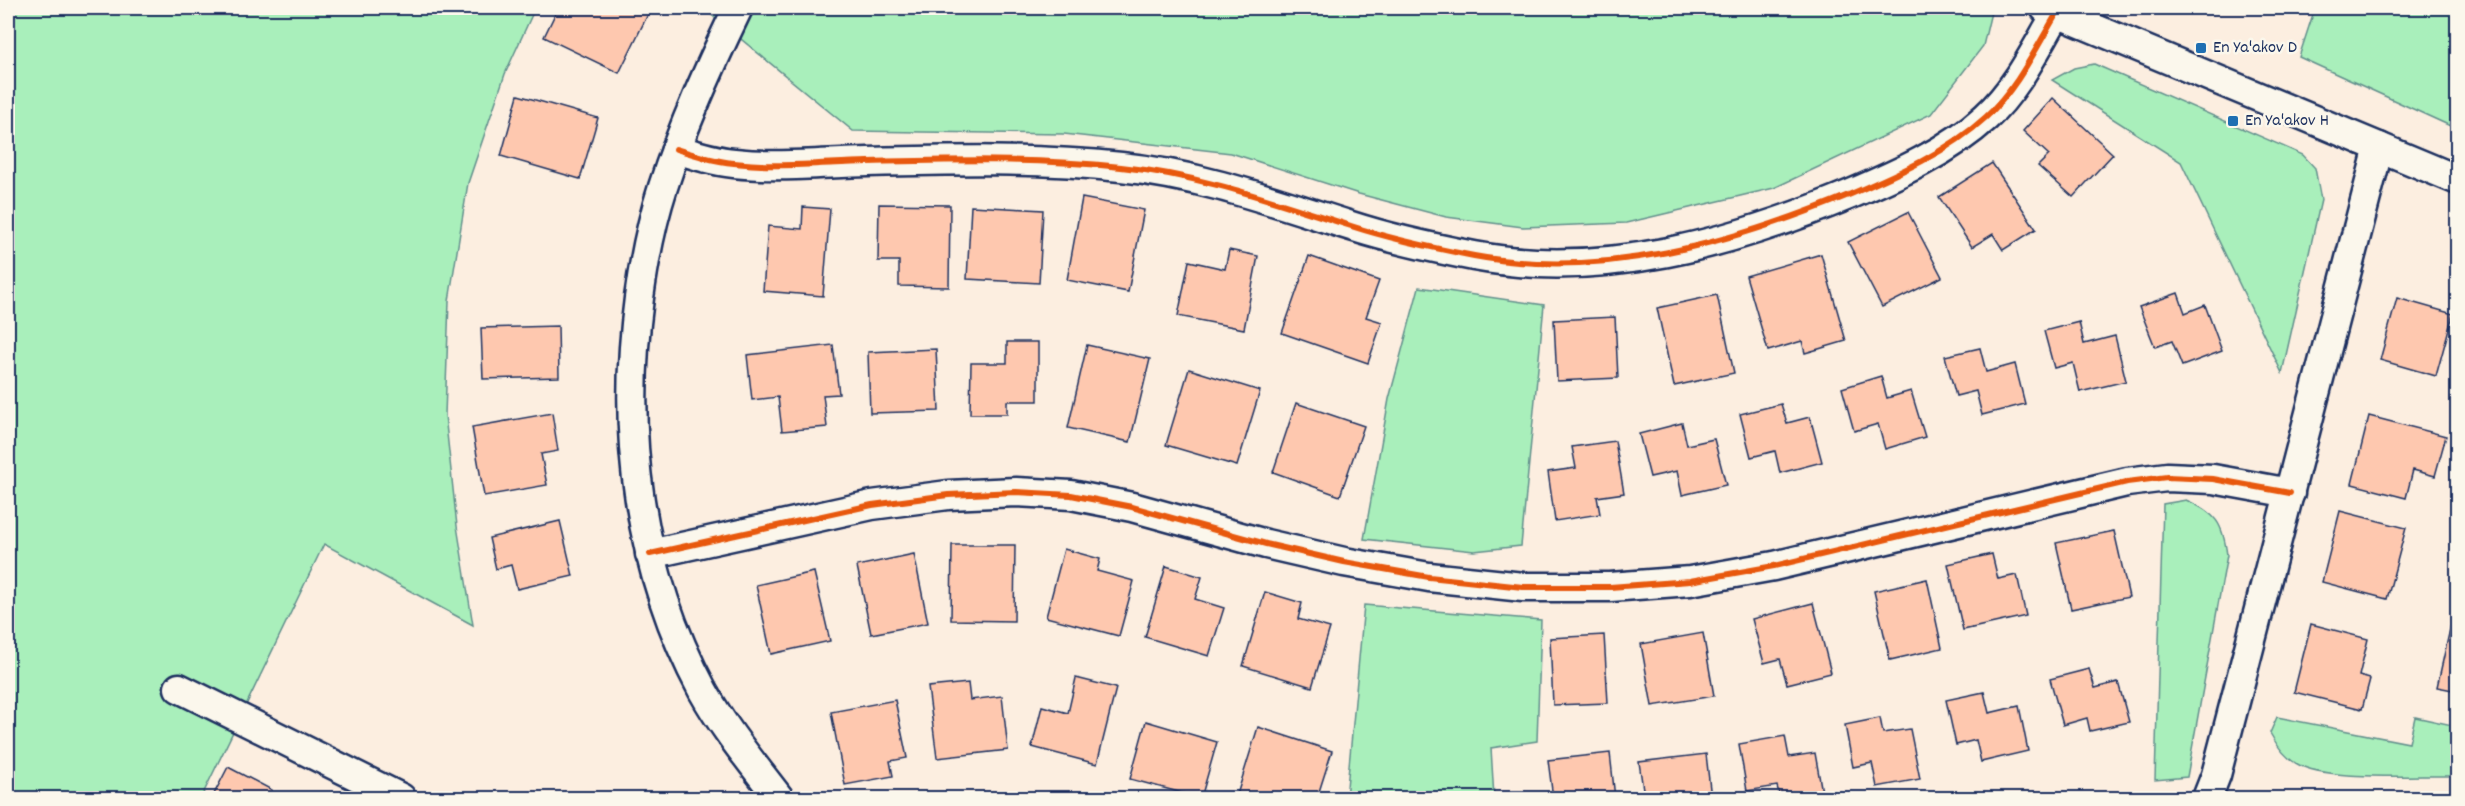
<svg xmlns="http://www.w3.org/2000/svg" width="2465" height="806" viewBox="0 0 2465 806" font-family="Dekko,sans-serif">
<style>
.green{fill:#a9efbb;stroke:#628f8c;stroke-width:1.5}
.building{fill:#fec8af;stroke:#1b2f5e;stroke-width:1.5}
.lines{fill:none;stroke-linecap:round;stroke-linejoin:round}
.minor-casing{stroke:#1b2f5e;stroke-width:33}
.minor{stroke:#fbf7ec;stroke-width:28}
.cycleway-casing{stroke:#fbf7ec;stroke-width:10}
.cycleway{stroke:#e8590c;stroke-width:6}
.poi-dot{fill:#1f6fb2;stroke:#fbf7ec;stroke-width:2}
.labels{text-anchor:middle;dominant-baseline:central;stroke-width:5;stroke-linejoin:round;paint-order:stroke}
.poi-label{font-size:18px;fill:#1b2f5e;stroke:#fbf7ec;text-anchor:start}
</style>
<rect width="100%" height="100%" fill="#fceee0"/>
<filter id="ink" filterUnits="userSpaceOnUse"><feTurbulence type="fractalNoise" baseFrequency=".0167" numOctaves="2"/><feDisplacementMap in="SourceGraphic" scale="12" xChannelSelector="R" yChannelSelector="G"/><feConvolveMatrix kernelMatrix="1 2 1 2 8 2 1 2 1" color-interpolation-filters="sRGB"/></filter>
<g filter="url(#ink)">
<g class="green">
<polygon points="8,8 535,8 505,74 468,183 449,301 445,415 457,526 473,625 324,544 201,798 8,798"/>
<polygon points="698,8 1992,8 1983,46 1931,114 1774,188 1626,223 1523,227 1446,217 1359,194 1231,153 1064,134 853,131 709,13"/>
<polygon points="2315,8 2457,8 2457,129 2299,57"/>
<polygon points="2094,64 2303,155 2315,168 2321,200 2282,373 2181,162 2052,80 2074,68"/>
<polygon points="1419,287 1544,305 1521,546 1474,551 1364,539 1389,399"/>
<path d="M2186,500C2216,513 2223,523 2227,555L2187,777L2155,780L2163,504Z"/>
<polygon points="1364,605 1541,620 1537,741 1491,748 1494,798 1346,798"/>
<path d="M2277,717L2409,743L2415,717L2457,726V776C2416,775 2337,781 2301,766C2286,759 2278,747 2270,733Z"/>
</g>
<g class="building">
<polygon points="558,8 651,8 619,73 544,37"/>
<polygon points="518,95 598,118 580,179 501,156"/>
<polygon points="2053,98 2113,154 2073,197 2038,166 2049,155 2023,131"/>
<polygon points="1992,163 2036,229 2003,250 1993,234 1972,247 1939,197"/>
<polygon points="1082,198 1144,210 1128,292 1067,280"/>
<polygon points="879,204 950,205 949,287 899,286 899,261 878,261"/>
<polygon points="971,206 1043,210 1039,283 967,279"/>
<polygon points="803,207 830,209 823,296 763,291 768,226 802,229"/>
<polygon points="1908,212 1942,277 1882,307 1848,242"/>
<polygon points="1229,250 1258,256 1244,329 1178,316 1189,261 1225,269"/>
<polygon points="1821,254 1846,341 1805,353 1802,341 1768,351 1746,276"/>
<polygon points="1309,256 1379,281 1366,317 1382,322 1368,363 1282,333"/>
<polygon points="2178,293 2185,313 2205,305 2222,351 2182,366 2172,341 2155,347 2139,307"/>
<polygon points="1717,295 1734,373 1674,386 1657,308"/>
<polygon points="2397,298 2453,314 2436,376 2380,360"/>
<polygon points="1615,317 1618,378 1557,381 1554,320"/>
<polygon points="2079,322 2084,344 2115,336 2126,381 2080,392 2073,363 2054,368 2044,331"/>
<polygon points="558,326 559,377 483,379 481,328"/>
<polygon points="1007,342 1038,342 1038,401 1007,401 1007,414 970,414 971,363 1007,363"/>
<polygon points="833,345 839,394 823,395 827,427 782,431 778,397 752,400 747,355"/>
<polygon points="1087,345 1150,359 1130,442 1068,428"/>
<polygon points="1980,348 1986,372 2015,364 2025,404 1982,415 1976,391 1956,396 1945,356"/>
<polygon points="936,349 939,411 870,413 868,352"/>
<polygon points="1189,369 1260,391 1237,466 1166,445"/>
<polygon points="1881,376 1887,398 1911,391 1925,437 1885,449 1878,424 1854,431 1842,388"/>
<polygon points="1296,403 1364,426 1340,496 1273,472"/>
<polygon points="1781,404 1787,423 1810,417 1822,462 1780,473 1775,451 1751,457 1740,414"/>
<polygon points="552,413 558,451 541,454 547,485 484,496 472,427"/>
<polygon points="2369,416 2446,436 2435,476 2413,470 2406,498 2352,484"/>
<polygon points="1682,423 1687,445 1714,439 1726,485 1682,495 1677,471 1650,477 1639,434"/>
<polygon points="1615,441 1624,493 1597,497 1600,514 1555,521 1548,472 1576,468 1572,447"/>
<polygon points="2340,511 2406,528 2387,599 2322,582"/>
<polygon points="560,521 573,576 517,589 511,565 496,569 489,538"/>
<polygon points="2114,531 2129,597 2071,609 2056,543"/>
<polygon points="952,545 1015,545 1014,621 951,620"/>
<polygon points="1064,549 1100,559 1097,571 1134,581 1119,636 1046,617"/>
<polygon points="914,554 928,623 871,634 857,566"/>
<polygon points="1992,554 1998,579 2017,575 2026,616 1963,630 1948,564"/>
<polygon points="1166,566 1202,577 1195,599 1224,608 1209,656 1145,637"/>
<polygon points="814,572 830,641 771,654 756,585"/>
<polygon points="1927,579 1942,648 1890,660 1874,591"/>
<polygon points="1265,592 1302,603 1298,619 1330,628 1312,687 1243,666"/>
<polygon points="1813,603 1831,673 1787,684 1780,659 1764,663 1752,619"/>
<polygon points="2452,620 2458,622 2458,691 2437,687"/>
<polygon points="2311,624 2368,639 2359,676 2370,679 2362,709 2294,692"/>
<polygon points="1703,633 1714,696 1652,706 1641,644"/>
<polygon points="1604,635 1608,703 1553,705 1550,638"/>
<polygon points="2089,669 2095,688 2118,682 2129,722 2090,731 2087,718 2063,725 2050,679"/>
<polygon points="1076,678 1116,688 1097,764 1032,747 1042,706 1068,713"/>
<polygon points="968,683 970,700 1002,696 1008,750 937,758 928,687"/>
<polygon points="1984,692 1989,713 2019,706 2028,751 1981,762 1976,740 1956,745 1946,700"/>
<polygon points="895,700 907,758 890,761 893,776 845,785 831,712"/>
<polygon points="1880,718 1883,733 1910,729 1920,779 1877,787 1872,763 1853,767 1845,725"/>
<polygon points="1146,721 1217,742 1201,798 1130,779"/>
<polygon points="1258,727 1332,751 1317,798 1236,798"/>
<polygon points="1785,736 1789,757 1815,753 1823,798 1780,798 1777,786 1747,791 1739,744"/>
<polygon points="1610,753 1615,798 1553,798 1548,760"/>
<polygon points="1706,754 1711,798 1662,798 1661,794 1644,796 1639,762"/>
<polygon points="228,767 272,790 268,798 212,798"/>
</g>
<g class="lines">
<g class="minor-casing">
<g id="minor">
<path d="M738,8C710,66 683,125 663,187C651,224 644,261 639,298C621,433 638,570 703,691C724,729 753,764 779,798"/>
<polyline points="2045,8 2458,180"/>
<path d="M676,149C695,155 714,161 734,163C778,168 824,163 868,162C952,160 1037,158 1121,167C1201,175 1275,202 1351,226C1391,239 1433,248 1474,256C1602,280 1733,243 1851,194C1898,174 1948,152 1986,117C2017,89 2036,48 2057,13"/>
<polyline points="650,554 872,505 948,495 1016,492 1071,495 1132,507 1266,544 1344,562 1429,577 1523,587 1610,587 1690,581 1774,566 2127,482 2167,477 2213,479 2290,493"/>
<polyline points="179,688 401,798"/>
<polyline points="2207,798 2216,775 2379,147"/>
</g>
</g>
<use href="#minor" class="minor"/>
<g class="cycleway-casing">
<g id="cycleway">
<path d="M676,149C695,155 714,161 734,163C778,168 824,163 868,162C952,160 1037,158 1121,167C1201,175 1275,202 1351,226C1391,239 1433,248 1474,256C1602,280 1733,243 1851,194C1898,174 1948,152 1986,117C2017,89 2036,48 2057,13"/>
<polyline points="650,554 872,505 948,495 1016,492 1071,495 1132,507 1266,544 1344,562 1429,577 1523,587 1610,587 1690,581 1774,566 2127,482 2167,477 2213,479 2290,493"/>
</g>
</g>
<use href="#cycleway" class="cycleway"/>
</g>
</g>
<g class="poi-dot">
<rect x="2195" y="42" width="12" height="12" rx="3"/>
<rect x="2227" y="115" width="12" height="12" rx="3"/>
</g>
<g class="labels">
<g class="poi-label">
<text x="2213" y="48">En Ya'akov D</text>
<text x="2245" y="121">En Ya'akov H</text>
</g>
</g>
<rect width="2465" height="806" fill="none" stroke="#fbf7ec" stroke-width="30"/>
<rect x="15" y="15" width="2435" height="776" fill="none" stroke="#1b2f5e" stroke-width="2" filter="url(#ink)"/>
</svg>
